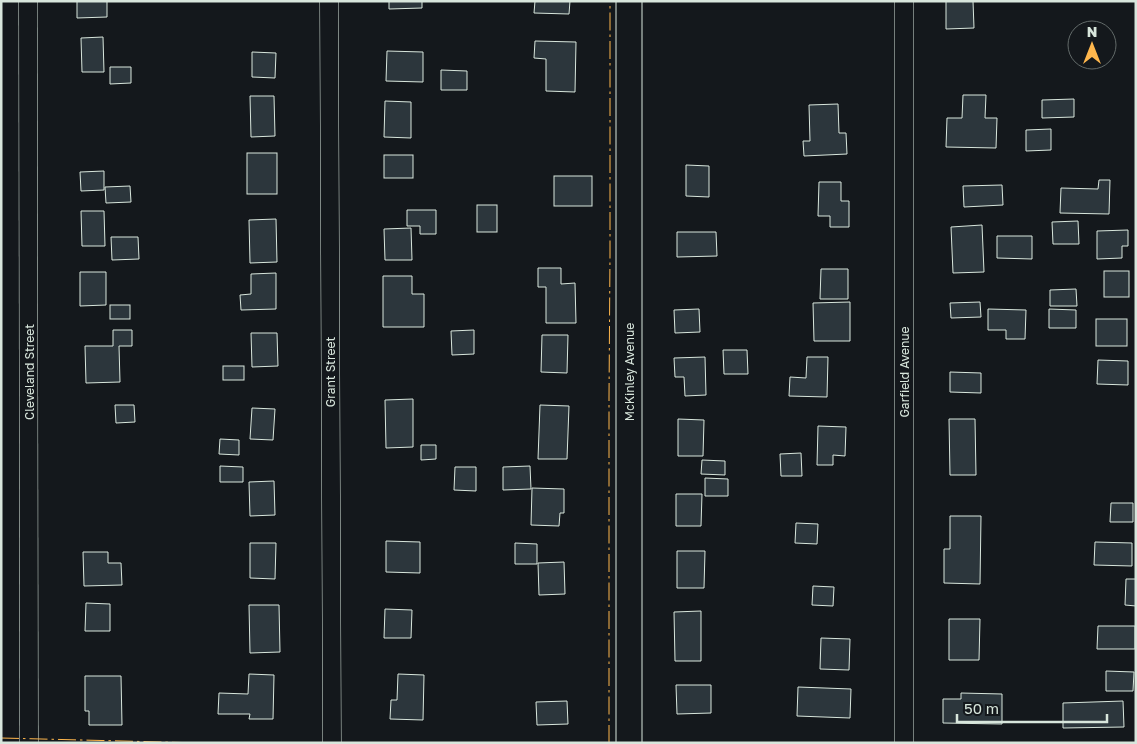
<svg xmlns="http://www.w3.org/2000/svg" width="1137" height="744" viewBox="0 0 1137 744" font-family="'Golos Text',sans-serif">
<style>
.building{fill:#2c363c;stroke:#d8e6dc}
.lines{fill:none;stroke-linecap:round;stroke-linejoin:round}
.street-casing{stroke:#d8e6dc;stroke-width:19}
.secondary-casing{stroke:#d8e6dc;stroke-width:27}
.street{stroke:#14181c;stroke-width:18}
.secondary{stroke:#14181c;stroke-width:25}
.power{stroke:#ffb74d;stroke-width:1;stroke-dasharray:18 4 2.5 4;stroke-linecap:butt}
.labels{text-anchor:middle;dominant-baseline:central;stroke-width:4;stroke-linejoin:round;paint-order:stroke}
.street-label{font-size:12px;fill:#d8e6dc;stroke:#14181c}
</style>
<rect width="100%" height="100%" fill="#14181c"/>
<g class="building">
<polygon points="77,1 107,1 107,17 77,18"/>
<polygon points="389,1 422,1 422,8 389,9"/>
<polygon points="535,1 570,1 569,14 534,13"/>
<polygon points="946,1 973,1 974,28 946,29"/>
<polygon points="103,37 104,72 82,72 81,38"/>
<polygon points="535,41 576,42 575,92 546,91 546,59 534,58"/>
<polygon points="387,51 423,52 423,82 386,81"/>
<polygon points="252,52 276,53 275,78 252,77"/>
<polygon points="110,67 131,67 131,83 110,84"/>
<polygon points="441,70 467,71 467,90 441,90"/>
<polygon points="963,95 986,95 985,118 997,118 996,148 946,147 947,118 962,118"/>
<polygon points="250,96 274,96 275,136 251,137"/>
<polygon points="1074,99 1074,117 1042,118 1042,100"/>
<polygon points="385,101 411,102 411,138 384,137"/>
<polygon points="838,104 839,133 846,133 847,154 804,156 803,141 810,141 809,105"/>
<polygon points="1051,129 1051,150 1026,151 1026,130"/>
<rect x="247" y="153" width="30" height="41"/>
<rect x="384" y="155" width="29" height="23"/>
<polygon points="686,165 709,166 709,197 686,196"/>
<polygon points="104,171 104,190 81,191 80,172"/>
<rect x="554" y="176" width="38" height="30"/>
<polygon points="1099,180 1110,180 1109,214 1060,213 1061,188 1098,189"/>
<polygon points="819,182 841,182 841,201 849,201 849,227 830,227 830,216 818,216"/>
<polygon points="1002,185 1003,205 964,207 963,186"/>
<polygon points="130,186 131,202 106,203 105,187"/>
<rect x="477" y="205" width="20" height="27"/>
<polygon points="407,210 436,210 436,234 420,234 420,226 407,226"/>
<polygon points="81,211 104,211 105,246 82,246"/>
<polygon points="276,219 277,262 250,263 249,220"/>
<polygon points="1078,221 1079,244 1053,244 1052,222"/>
<polygon points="982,225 984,272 953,273 951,227"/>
<polygon points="411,228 412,260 385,260 384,229"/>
<polygon points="1128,230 1128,246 1122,246 1122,258 1097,259 1097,231"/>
<polygon points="677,232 716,232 717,256 677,257"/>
<polygon points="997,236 1032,236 1032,259 997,258"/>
<polygon points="111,237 138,237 139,259 112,260"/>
<polygon points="538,268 561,268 561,284 575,283 576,323 546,323 546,287 538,287"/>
<polygon points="821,269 848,269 848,299 820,299"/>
<rect x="1104" y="271" width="25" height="26"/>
<polygon points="80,272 106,272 106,305 80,306"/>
<polygon points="276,273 276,309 241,310 240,295 251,294 251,274"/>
<polygon points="383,276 412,276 412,294 424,294 424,327 383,327"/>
<polygon points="1076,289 1077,306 1050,306 1050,290"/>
<polygon points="850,302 850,341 814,341 813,303"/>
<polygon points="980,302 981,317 951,318 950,303"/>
<rect x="110" y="305" width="20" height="14"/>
<polygon points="699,309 700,332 675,333 674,310"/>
<polygon points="988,309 1026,310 1025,339 1006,339 1006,330 988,330"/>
<polygon points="1049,309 1076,310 1076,328 1049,328"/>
<rect x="1096" y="319" width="31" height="27"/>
<polygon points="113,330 132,330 132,346 119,346 120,382 86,383 85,346 113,346"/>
<polygon points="474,330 474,354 452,355 451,331"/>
<polygon points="251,333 277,333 278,366 252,367"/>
<polygon points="542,335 568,335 567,373 541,372"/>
<polygon points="723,350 747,350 748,374 724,374"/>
<polygon points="705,357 706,395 685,396 684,377 675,377 674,358"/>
<polygon points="807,357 828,357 827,397 789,396 790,377 806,378"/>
<polygon points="1098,360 1128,361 1128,385 1097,384"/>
<rect x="223" y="366" width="21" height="14"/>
<polygon points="950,372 981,373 981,393 950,392"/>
<polygon points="413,399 413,447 386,448 385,400"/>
<polygon points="115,405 134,405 135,422 116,423"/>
<polygon points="540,405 569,406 567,459 538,459"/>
<polygon points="252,408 275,409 273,440 250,439"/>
<polygon points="678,419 704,420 703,456 678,456"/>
<polygon points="949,419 975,419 976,475 950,475"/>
<polygon points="818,426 846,427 845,456 833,455 833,465 817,465"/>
<polygon points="220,439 239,440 239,455 219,454"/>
<polygon points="421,445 436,445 436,459 421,460"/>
<polygon points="801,453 802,476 781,476 780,454"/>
<polygon points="702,460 725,461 725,475 701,474"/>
<polygon points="220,466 243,467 243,482 220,482"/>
<polygon points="530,466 531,489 503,490 503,467"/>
<polygon points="455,467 476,467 476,491 454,490"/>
<polygon points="705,478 728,479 728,496 705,496"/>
<polygon points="274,481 275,515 250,516 249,482"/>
<polygon points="532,488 564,489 564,513 560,513 559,526 531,525"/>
<polygon points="676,494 702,494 701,526 676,526"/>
<polygon points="1111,503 1133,503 1133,522 1110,522"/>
<polygon points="950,516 981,516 980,584 944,583 944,549 950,549"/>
<polygon points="796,523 818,524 817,544 795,543"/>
<polygon points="386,541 420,542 420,573 386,572"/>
<polygon points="1095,542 1132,543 1132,566 1094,565"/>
<polygon points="250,543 276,543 275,579 250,578"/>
<polygon points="515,543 537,544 537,564 515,564"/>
<polygon points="677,551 705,551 704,588 677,588"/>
<polygon points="83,552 108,552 108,563 121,563 122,585 84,586"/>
<polygon points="564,562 565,594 539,595 538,563"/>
<polygon points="1126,579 1136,579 1136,606 1125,605"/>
<polygon points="813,586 834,587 833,606 812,605"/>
<polygon points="86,603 110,604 110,631 85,631"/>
<polygon points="249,605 279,605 280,652 250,653"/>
<polygon points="385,609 412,610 411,638 384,638"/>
<polygon points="701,611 701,661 675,661 674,612"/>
<polygon points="949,619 980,619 979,660 949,660"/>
<polygon points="1098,626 1135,626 1135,649 1097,649"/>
<polygon points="821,638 850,639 849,670 820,669"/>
<polygon points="1106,671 1134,672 1133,691 1106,691"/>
<polygon points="249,674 274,675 273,719 249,719 250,714 218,714 219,693 248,694"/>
<polygon points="398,674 424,675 423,720 390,719 391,700 397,700"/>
<polygon points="85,676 121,676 122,725 89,725 89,711 85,711"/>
<polygon points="676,685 711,685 711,713 677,714"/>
<polygon points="798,687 851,689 850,718 797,716"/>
<polygon points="961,693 1002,694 1002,724 943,723 943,699 961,699"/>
<polygon points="567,701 568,724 537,725 536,702"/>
<polygon points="1123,701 1124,727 1063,728 1063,703"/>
</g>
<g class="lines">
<g class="street-casing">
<g id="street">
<polyline points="28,1 29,743"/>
<polyline points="329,1 332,743"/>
<polyline points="904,1 904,743"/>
</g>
</g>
<g class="secondary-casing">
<polyline id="secondary" points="629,1 629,743"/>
</g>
<use href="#street" class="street"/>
<use href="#secondary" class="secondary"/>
<g class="power">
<polyline points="1,738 202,743"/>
<polyline points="609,743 609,397 610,255 610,1"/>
</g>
</g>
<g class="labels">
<g class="street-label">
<text transform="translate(29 372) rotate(-90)">Cleveland Street</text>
<text transform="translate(330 372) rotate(-90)">Grant Street</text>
<text transform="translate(629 372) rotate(-90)">McKinley Avenue</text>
<text transform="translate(904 372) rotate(-90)">Garfield Avenue</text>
</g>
</g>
<rect width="1137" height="744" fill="none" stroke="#d8e6dc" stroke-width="5"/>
<g transform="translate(1092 45)"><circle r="24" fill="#14181c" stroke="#626a69"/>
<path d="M0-4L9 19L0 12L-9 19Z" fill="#ffb74d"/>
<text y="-8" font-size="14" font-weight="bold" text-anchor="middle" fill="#d8e6dc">N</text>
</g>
<path d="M957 714v8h150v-8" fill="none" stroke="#d8e6dc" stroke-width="2.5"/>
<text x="964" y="714" font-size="15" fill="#d8e6dc" stroke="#14181c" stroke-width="4" paint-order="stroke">50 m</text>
</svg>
